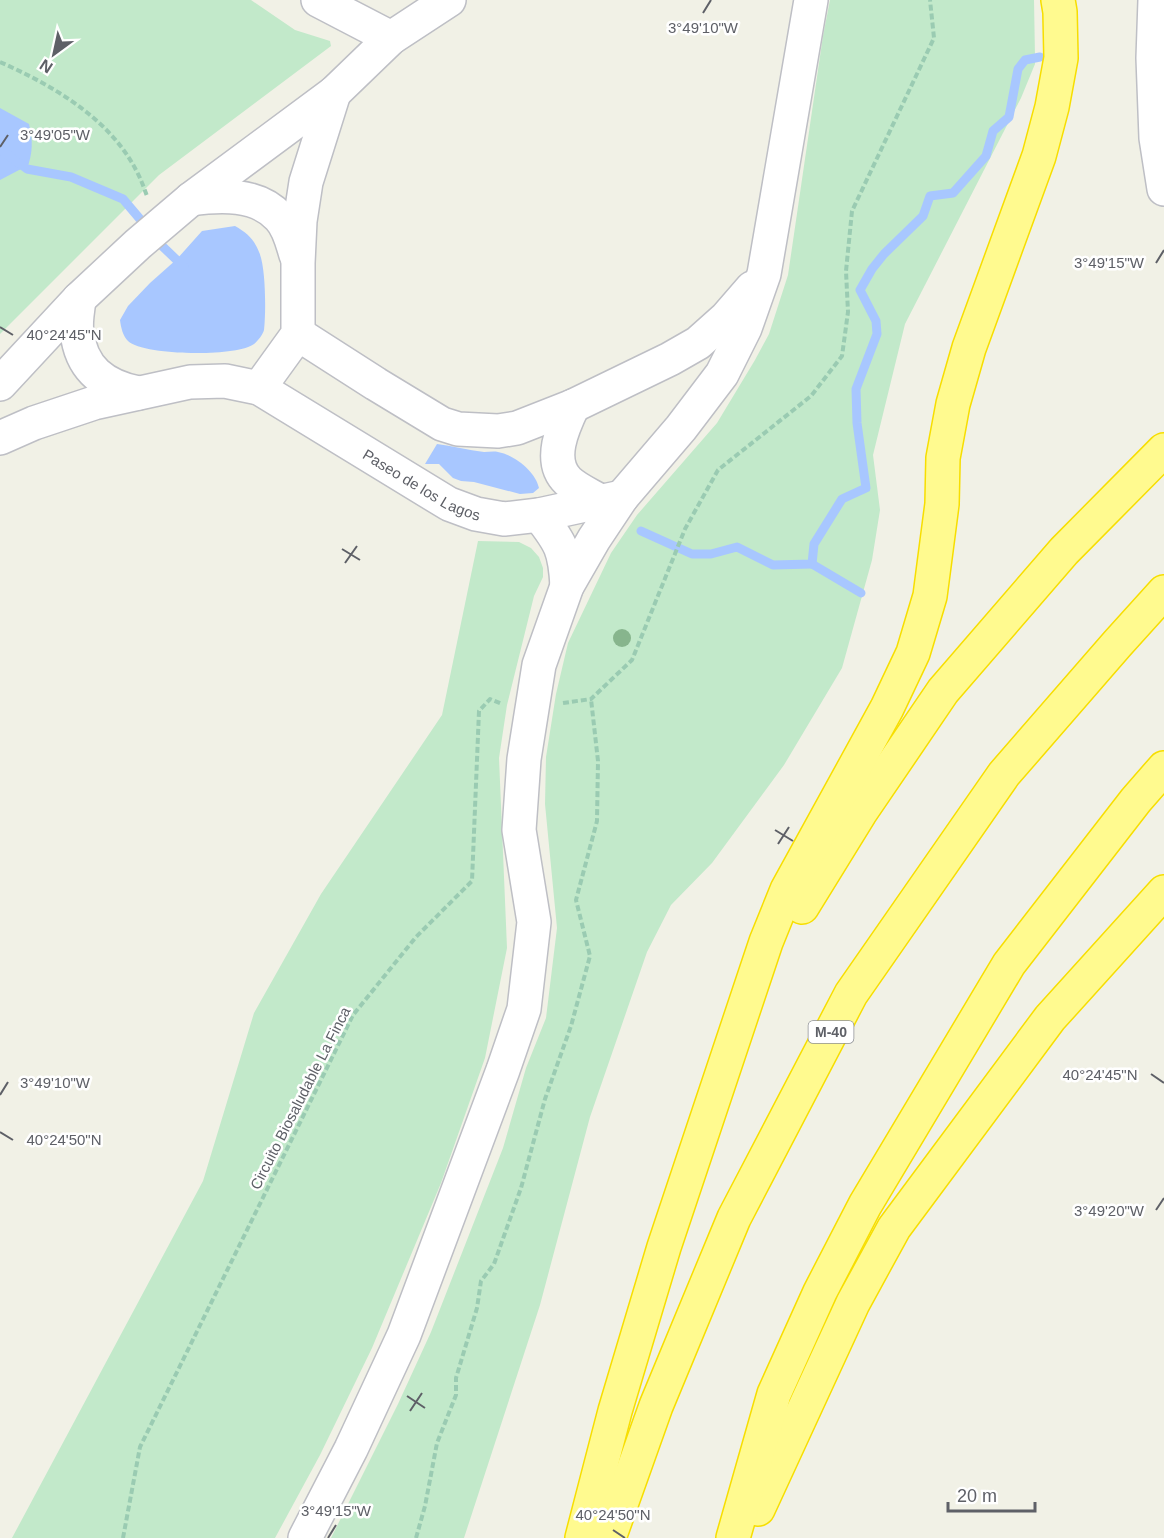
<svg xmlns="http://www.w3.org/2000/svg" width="1164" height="1538" viewBox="0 0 1164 1538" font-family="Helvetica,sans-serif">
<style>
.green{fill:#c2e9ca}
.water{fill:#a8c7ff}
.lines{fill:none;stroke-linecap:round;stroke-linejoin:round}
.stream{stroke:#a8c7ff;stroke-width:9}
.minor-casing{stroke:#bebfc5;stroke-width:36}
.highway-casing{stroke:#f7de00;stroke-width:36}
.path{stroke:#9acbb2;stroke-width:4;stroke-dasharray:6 3;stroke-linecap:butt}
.minor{stroke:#fff;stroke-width:33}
.highway{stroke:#fffa8f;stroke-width:33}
.tree{fill:#87b58d}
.ticks{fill:none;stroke:#5e6067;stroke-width:2}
.labels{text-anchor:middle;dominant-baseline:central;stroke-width:5;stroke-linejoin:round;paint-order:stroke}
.shield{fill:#fff;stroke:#8e9095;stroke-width:1.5}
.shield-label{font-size:14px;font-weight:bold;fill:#5e6067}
.street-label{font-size:15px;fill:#5e6067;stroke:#fff}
.ticks-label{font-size:15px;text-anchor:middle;fill:#5e6067;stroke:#fff;stroke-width:5;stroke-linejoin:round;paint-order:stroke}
</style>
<rect width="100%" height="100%" fill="#f1f1e6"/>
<g class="green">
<polygon points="0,0 251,0 295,30 330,41 331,46 159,175 0,334"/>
<polygon points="830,0 1034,0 1035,57 1035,64 1021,98 905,324 873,455 880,510 872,560 842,668 784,765 712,863 671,905 647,952 590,1117 540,1305 464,1538 331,1538 398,1404 431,1332 503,1148 526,1068 546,1018 557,928 545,804 546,757 556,694 568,643 611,553 637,515 717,423 755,360 769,334 788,275 823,36"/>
<polygon points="478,541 519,542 531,548 539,557 543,568 543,577 534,596 507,705 499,758 507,948 485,1058 441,1183 372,1348 320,1455 275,1538 12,1538 203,1181 254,1013 321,894 442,715"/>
</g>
<g class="water">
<path d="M0,108L29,124C33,141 33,152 27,169H21L0,180Z"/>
<path d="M235,226C247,233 254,239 259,252C266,267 266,313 264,330C263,334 258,341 254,344C238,357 143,356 128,341C123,336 121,328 120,320L128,306L150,283L177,259L202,231Z"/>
<path d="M437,444C452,446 468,450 484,452C489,452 494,451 498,452C515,455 536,472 539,488L533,493L520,494L474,482L461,481L453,478L439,464H425Z"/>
</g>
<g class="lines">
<g class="stream">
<polyline points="0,149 27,169 71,177 123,199 145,225"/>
<polyline points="159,243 184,267"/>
<polyline points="641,531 692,554 711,554 737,547 773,565 812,564 814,544 842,499 866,488 857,423 856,389 877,334 876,321 860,290 872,269 884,254 923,216 930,196 953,193 986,156 993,131 1009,117 1018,69 1025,60 1040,57"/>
<polyline points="812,564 861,593"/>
</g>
<g class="minor-casing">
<g id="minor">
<polyline points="318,0 391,38"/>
<polyline points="1155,0 1153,58 1156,138 1164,189"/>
<path d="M191,199C220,195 257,193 279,217C289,227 292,242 296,255"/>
<path d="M79,299C78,310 75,322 77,332C81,369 104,386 138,393"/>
<polyline points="298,334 376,384 442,424 458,429 498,431 517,428 573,406 670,359 698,343 726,318 752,288"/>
<polyline points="0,384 79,299 138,244 191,199 334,93 391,38 449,0"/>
<polyline points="259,388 298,334 298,263 300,221 306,182 334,93"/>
<path d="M573,406C563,427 547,461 568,481C576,489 590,495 600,501"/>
<path id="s1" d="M0,438L34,423L94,403L190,382L225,381L259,388L449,504L476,514L504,519L539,515L622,497"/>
<path d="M539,515C561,543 565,550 567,586"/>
<polyline points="305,1538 351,1449 404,1335 503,1070 524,1009 534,922 519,830 524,759 539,665 567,586 594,539 622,497 681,428 722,374 745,328 764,274 811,0"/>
</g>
</g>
<g class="highway-casing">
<g id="highway">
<polyline points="802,907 860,813 943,691 1064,551 1164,450"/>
<polyline points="758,1509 853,1303 894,1228 1050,1018 1164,892"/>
<polyline points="582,1538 615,1411 664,1247 766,942 787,890 887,708 913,653 930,596 942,504 943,458 953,404 969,348 1039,156 1052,107 1061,58 1060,12 1058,0"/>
<polyline points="609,1538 656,1406 734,1218 851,994 1004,774 1117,644 1164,592"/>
<polyline points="733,1538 774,1394 820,1292 865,1205 1009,964 1136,800 1164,768"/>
</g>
</g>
<g class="path">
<path d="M0,62C52,85 109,118 136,170C141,179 144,188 147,196"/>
<polyline points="563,703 591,699 632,660 685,529 718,470 811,396 842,356 848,312 846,271 852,211 934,38 930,0"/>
<polyline points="123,1538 140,1447 353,1015 416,937 472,881 479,711 490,699 502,704"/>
<polyline points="416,1538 425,1506 437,1443 456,1395 456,1378 477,1308 481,1281 494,1264 521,1188 545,1099 571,1026 590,956 576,900 597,821 598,761 591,699"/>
</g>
<use href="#minor" class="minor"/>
<use href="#highway" class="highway"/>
</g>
<circle class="tree" cx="622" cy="638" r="9"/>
<path class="ticks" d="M703,13L711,0M0,147L8,135M1156,263L1164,250M0,327L13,335M342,549L360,560M345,563L357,546M775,830L793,841M778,844L789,827M1151,1074L1164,1083M0,1095L8,1082M0,1132L13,1140M1156,1210L1164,1198M407,1396L425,1408M410,1411L422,1393M613,1530L625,1538M328,1538L336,1525"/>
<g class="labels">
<rect class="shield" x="808.5" y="1021" width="45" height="22" rx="4.5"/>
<g class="shield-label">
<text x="831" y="1032">M-40</text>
</g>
<g class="street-label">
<text stroke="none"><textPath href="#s1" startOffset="458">Paseo de los Lagos</textPath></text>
<text transform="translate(300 1098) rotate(-63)">Circuito Biosaludable La Finca</text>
</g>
</g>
<g class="ticks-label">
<text x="703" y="33">3°49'10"W</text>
<text x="55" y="140">3°49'05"W</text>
<text x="1109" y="268">3°49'15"W</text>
<text x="64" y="340">40°24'45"N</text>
<text x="1100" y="1080">40°24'45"N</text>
<text x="55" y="1088">3°49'10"W</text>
<text x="64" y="1145">40°24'50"N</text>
<text x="1109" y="1216">3°49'20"W</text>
<text x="336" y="1516">3°49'15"W</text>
<text x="613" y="1520">40°24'50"N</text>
</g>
<g transform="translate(54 54) rotate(213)" stroke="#ffffff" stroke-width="4.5" paint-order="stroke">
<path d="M0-4.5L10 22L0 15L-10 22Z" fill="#5e6067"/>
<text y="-9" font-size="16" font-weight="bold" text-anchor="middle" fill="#5e6067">N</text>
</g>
<path d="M948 1502v9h87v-9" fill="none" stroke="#5e6067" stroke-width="3"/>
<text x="957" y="1502" font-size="18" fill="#5e6067" stroke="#ffffff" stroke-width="4.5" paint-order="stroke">20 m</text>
</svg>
